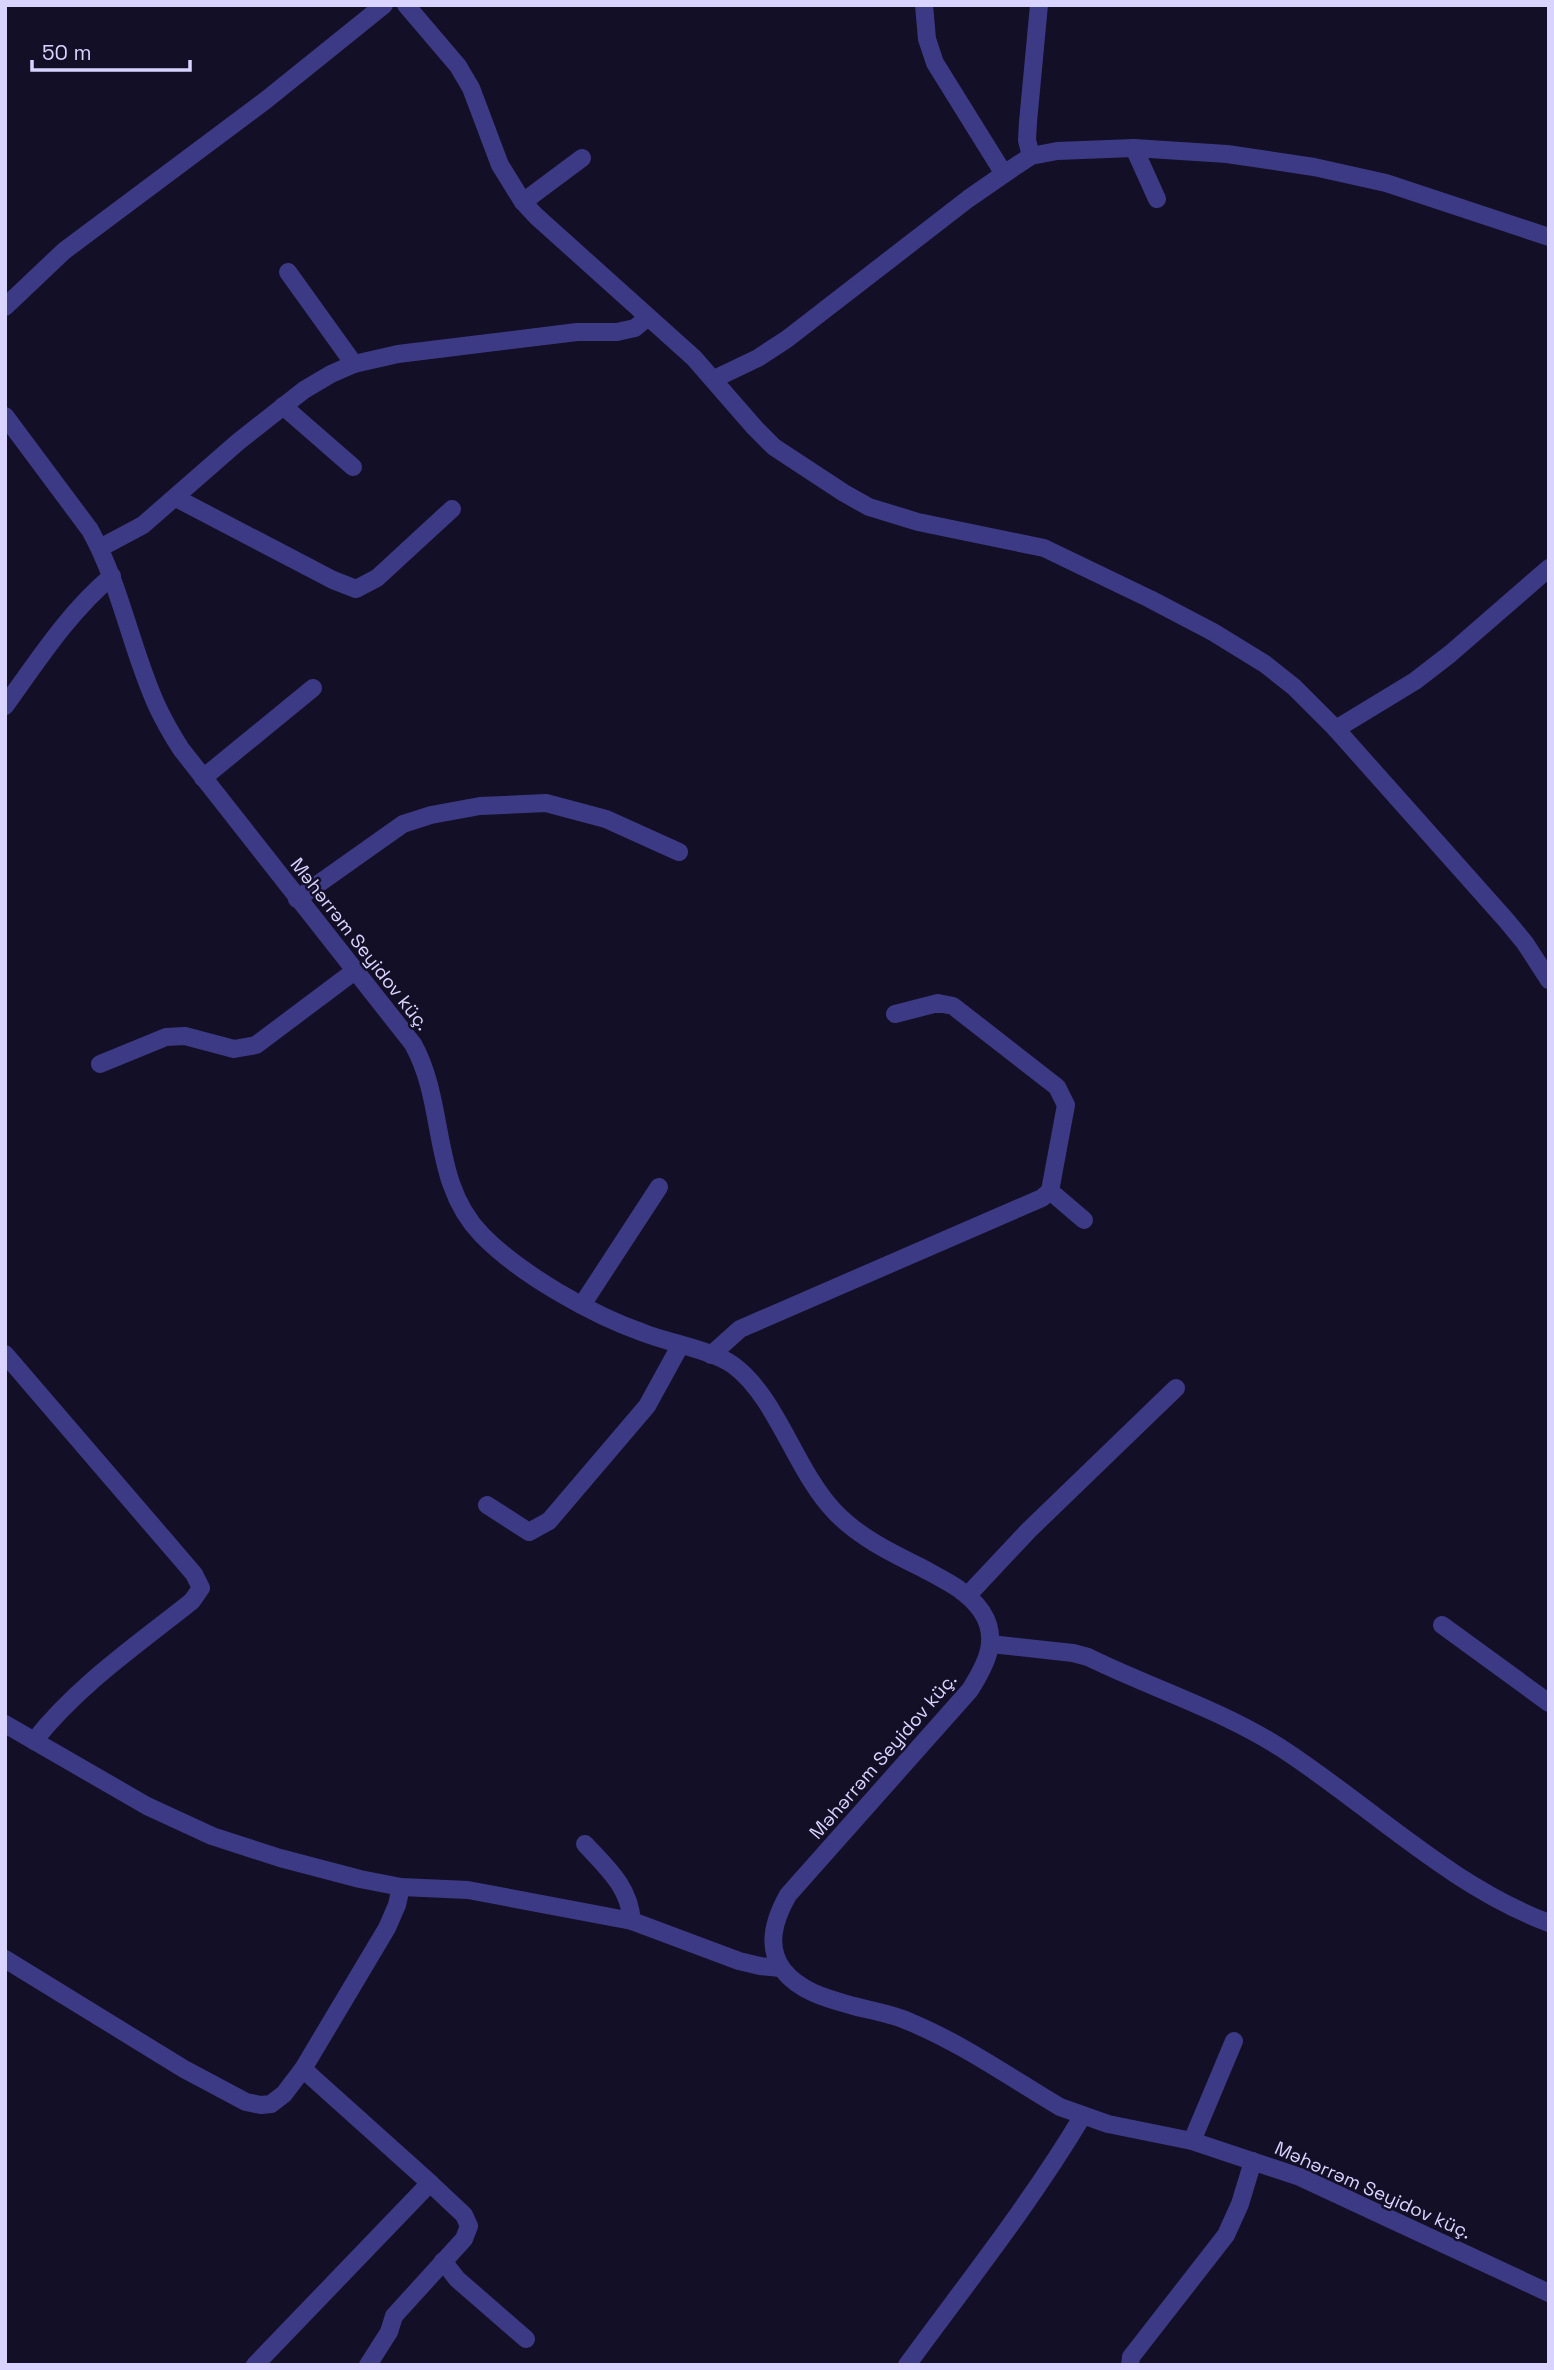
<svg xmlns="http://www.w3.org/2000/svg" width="1554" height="2370" viewBox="0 0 1554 2370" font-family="'Space Grotesk',sans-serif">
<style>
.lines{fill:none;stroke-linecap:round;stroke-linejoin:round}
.street{stroke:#3d3a85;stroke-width:18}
.labels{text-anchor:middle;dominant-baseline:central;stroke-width:5;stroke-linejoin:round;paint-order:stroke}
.street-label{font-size:19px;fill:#d9d4ff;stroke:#130f26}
</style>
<rect width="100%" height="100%" fill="#130f26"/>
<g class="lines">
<g class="street">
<polyline points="406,5 458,66 471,88 500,165 523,202 536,216 694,358 755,428 774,447 844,493 869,507 918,522 1044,548 1150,599 1213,632 1265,664 1294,687 1336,729 1506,920 1525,943 1549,980"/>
<polyline points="924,5 927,39 935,63 1004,174"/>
<polyline points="1134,148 1157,199"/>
<polyline points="1031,156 1027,140 1028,122 1039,5"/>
<polyline points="523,202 582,158"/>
<polyline points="288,272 354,364"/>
<polyline points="5,307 64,251 266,100 384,5"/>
<polyline points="714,379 758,358 787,339 968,199 1004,174 1031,156 1057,151 1134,148 1227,154 1314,167 1386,183 1549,237"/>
<polyline points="283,406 353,467"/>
<path d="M5,416L90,530C121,586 131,649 157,706C164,721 172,735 181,749L413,1044C447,1105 430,1182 482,1235C520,1274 592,1315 644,1333C669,1343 712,1350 733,1365C777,1397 796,1472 835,1512C860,1538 892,1553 924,1569C946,1581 968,1591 982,1612C1000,1640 985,1666 970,1690L788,1895C775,1918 765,1946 783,1970C800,1992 829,1999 854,2006C872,2011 893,2014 910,2022C963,2044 1011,2078 1060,2107L1108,2124L1192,2141L1300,2177L1549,2293"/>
<polyline points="176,498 333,580 356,589 377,578 452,509"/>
<polyline points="100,548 143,525 238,442 304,390 331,374 354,364 398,354 577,332 617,332 635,328 648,317"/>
<path d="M5,706C39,659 68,613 112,576"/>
<polyline points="1336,729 1415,681 1450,654 1549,568"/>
<polyline points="203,778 313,688"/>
<polyline points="297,899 403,824 431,815 480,806 546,803 606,819 679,852"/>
<polyline points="100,1064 166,1037 185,1036 234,1049 256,1045 356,970"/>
<polyline points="1050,1191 1084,1220"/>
<polyline points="582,1305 659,1187"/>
<path d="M5,1354L194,1574L201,1588L192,1601C137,1645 78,1685 34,1741"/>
<polyline points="711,1355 740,1329 1042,1198 1050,1191 1066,1105 1057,1087 953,1006 938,1003 895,1014"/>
<polyline points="487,1505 529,1532 549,1521 647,1406 680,1346"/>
<polyline points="968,1595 1028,1531 1176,1388"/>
<polyline points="1442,1625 1549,1703"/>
<path d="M991,1644L1073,1653L1088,1657C1151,1688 1222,1710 1281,1748C1369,1805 1450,1886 1549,1923"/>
<polyline points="5,1724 147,1806 212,1836 280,1858 360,1879 401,1887 468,1890 632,1921 739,1961 760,1966 781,1968"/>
<path d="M585,1844C607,1868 629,1886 632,1921"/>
<polyline points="5,1959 184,2069 246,2102 261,2105 271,2104 284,2094 303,2069 387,1928 397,1905 401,1887"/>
<polyline points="303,2069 430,2183 464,2215 469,2226 464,2239 394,2316 389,2332 368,2365"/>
<polyline points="1192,2141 1234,2041"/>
<polyline points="443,2261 457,2279 526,2339"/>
<polyline points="255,2365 430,2183"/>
<path d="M907,2365C967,2283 1030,2204 1082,2117"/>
<polyline points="1130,2365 1131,2357 1226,2235 1240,2204 1253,2161"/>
</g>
</g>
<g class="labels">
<g class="street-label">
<text transform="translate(360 944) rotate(52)">Məhərrəm Seyidov küç.</text>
<text transform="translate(883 1756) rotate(-49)">Məhərrəm Seyidov küç.</text>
<text transform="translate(1373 2190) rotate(24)">Məhərrəm Seyidov küç.</text>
</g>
</g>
<rect width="1554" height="2370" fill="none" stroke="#d9d4ff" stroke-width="14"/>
<path d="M32 60v10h158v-10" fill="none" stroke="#d9d4ff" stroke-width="3.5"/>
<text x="42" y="60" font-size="21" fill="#d9d4ff" stroke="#130f26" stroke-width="5" paint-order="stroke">50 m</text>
</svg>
